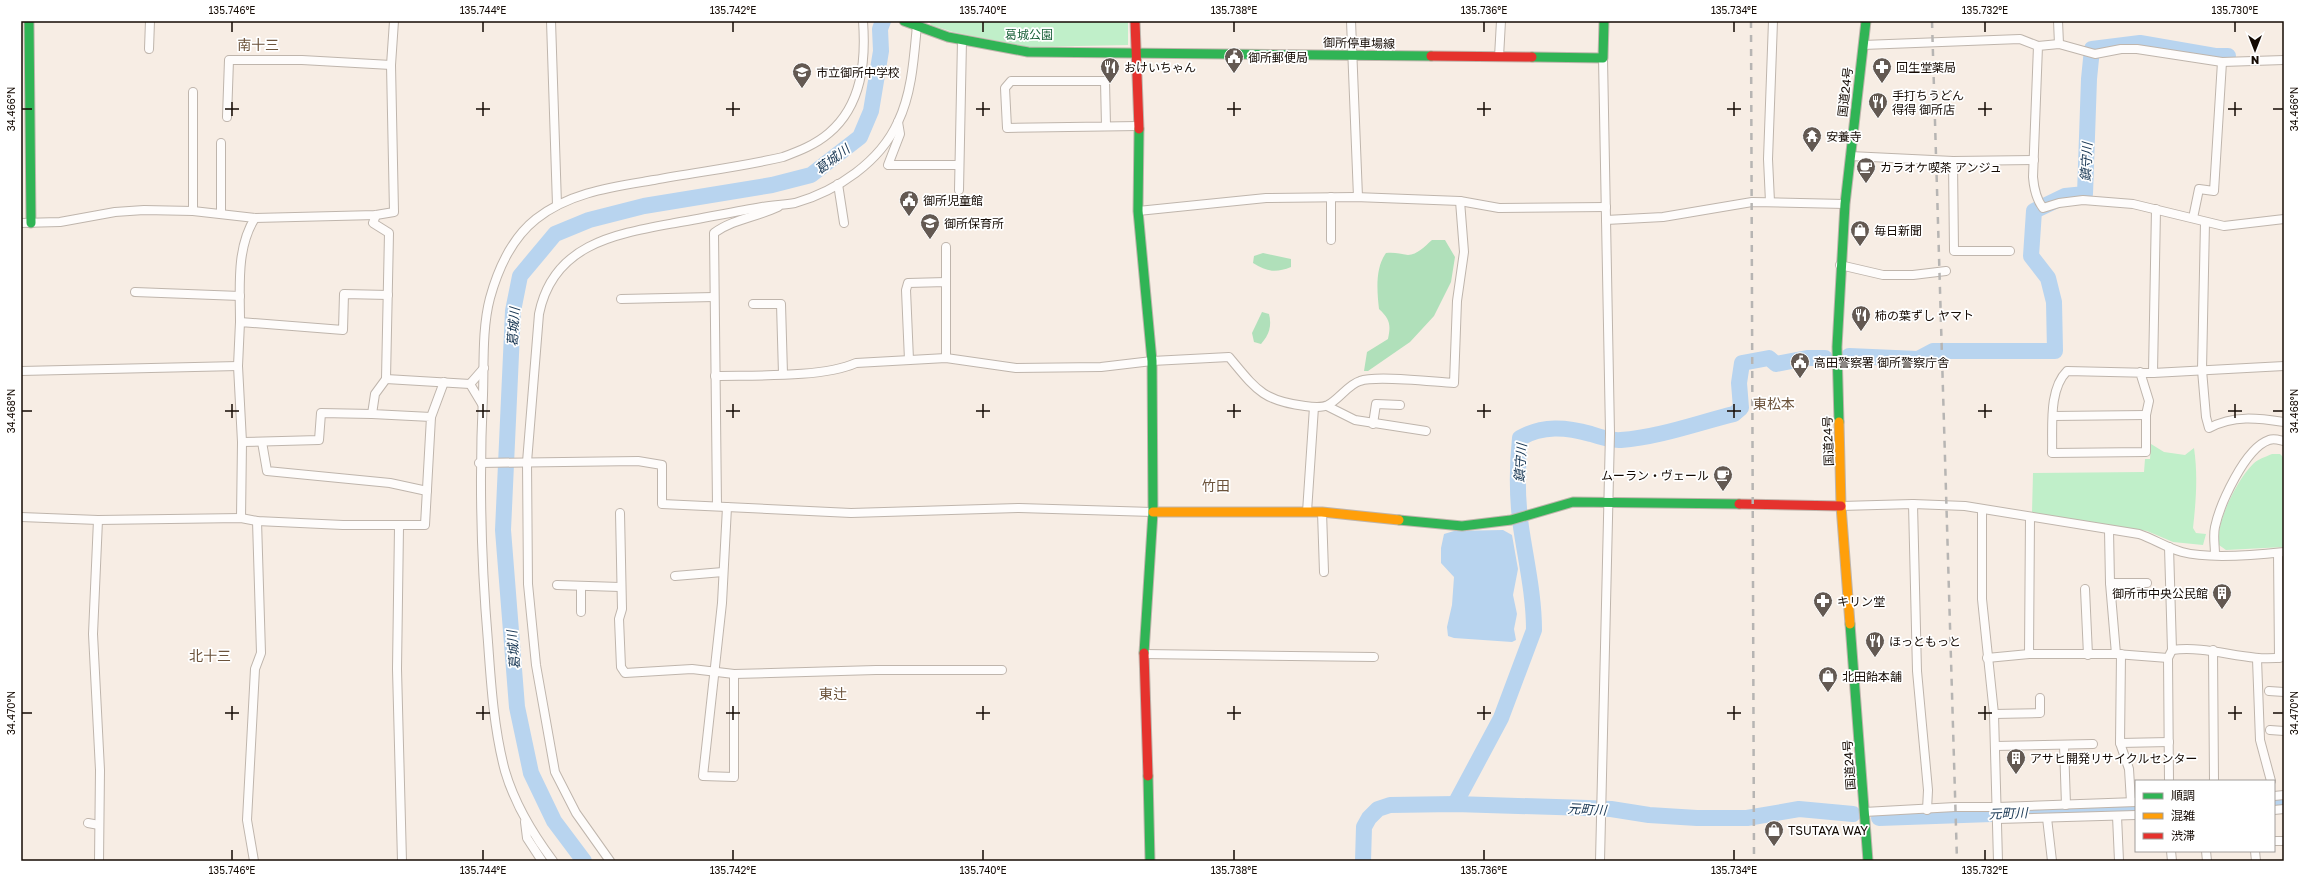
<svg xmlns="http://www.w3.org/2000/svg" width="2305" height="882" viewBox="0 0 2305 882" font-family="'Golos Text','Noto Sans JP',sans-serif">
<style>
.green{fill:#c0efc9}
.forest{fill:#b0e0ba}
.water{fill:#b8d4ef}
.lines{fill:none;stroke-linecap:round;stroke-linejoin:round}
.river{stroke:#b8d4ef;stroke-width:16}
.street-casing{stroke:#bfb5ac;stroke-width:10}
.fast-casing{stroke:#bfb5ac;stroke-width:11}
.slow-casing{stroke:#bfb5ac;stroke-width:11}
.jam-casing{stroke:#bfb5ac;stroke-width:11}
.street{stroke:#fefcfb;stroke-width:8}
.fast{stroke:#30b455;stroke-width:9}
.slow{stroke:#ff9f0a;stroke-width:9}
.jam{stroke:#e5322d;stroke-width:9}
.rail{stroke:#b7b5b3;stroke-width:2.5;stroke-dasharray:7 7;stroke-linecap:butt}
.ticks{fill:none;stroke:#140a03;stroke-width:1.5}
.labels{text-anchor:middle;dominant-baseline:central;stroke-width:3.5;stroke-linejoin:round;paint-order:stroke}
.park-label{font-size:12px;fill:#1a6039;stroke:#fff}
.street-label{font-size:12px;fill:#140a03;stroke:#fff}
.poi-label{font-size:12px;fill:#140a03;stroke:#fff;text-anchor:start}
.water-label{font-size:13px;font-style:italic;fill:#163552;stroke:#fff}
.quarter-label{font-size:14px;fill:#6b523a;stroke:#fff}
.neatline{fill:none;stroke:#140a03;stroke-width:1.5}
.ticks-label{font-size:10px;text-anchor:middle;fill:#140a03}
</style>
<rect width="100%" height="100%" fill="#f7ede4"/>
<g class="green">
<polygon points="929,21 1128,21 1128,45 1029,47 953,32 931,25"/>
<path d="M2151,444L2164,452L2185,455L2194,448C2198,475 2196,501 2193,528L2196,533L2206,534L2203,545L2173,542L2147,531L2032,513L2033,473L2144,472L2145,459H2150Z"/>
<path d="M2272,454H2280L2284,458V547L2226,550L2219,545C2215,523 2237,480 2253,464C2258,459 2265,457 2272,454Z"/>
</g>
<g class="forest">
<path d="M1432,240H1445L1455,257L1451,282L1434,316L1410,342L1368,371H1364L1367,352L1388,339C1391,325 1390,319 1379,309C1377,291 1375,268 1386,253C1395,252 1400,254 1408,255C1417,255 1425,246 1432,240Z"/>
<path d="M1263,253L1291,259V267C1276,273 1267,272 1253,263L1254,256Z"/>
<path d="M1262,312L1269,314C1272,326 1269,335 1261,344L1254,342L1252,333Z"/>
</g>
<polygon class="water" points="1503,530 1512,535 1518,569 1513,595 1517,614 1514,629 1516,640 1512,642 1454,638 1448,636 1447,627 1452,605 1454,577 1441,563 1441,548 1444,534 1454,531"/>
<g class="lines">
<g class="river">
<polyline points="1849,356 1918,359 1933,351 2055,351 2054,302 2048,278 2031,256 2034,211 2065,196 2085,194 2089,79 2092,49 2140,43 2215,56 2228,56"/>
<polyline points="2274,803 2284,803"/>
<path d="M1455,804L1501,718L1534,630C1534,595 1526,561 1521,527C1517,498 1517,467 1520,438C1543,425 1566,427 1591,434C1600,437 1612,441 1621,440C1660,437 1697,423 1734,414L1741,408L1739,383L1742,363L1769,358L1776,364L1807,358H1825"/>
<polyline points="1879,818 2136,809"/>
<polyline points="584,861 554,821 531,773 517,707 503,530 513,311 520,276 555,234 589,220 644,206 772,185 811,175 860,137 871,111 881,51 880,29 883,21"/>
<polyline points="1363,861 1364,827 1369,818 1378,809 1390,805 1455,804 1588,808 1611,809 1649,815 1697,818 1747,818 1799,809 1853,814"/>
</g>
<g class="street-casing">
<g id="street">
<polyline points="551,21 557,205"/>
<polyline points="1351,21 1358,197"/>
<polyline points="2058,21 2059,44"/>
<polyline points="1863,45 2020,39 2038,46"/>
<polyline points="149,49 150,21"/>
<polyline points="1499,57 1501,21"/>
<path d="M2284,60L2222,62L2137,49H2121L2095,54L2059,44L2038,46L2033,177C2034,189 2036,199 2043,208L2059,203L2083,200L2133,204L2224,226L2284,219"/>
<polyline points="227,117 229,60 302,60 391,65"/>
<polyline points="898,122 900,134 888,165 959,165"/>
<polyline points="1106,126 1105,81 1011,81 1005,88 1007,128 1139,126"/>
<polyline points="221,143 221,213"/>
<polyline points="1850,156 1953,161 2034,160"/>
<polyline points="1953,161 1954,251 2010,251"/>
<polyline points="838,184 844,223"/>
<polyline points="959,190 962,40"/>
<polyline points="1770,202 1768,159 1773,21"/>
<polyline points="193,211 193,92"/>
<polyline points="1138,211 1266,198 1355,197 1460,201 1499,208 1606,207"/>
<polyline points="2193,218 2199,189 2214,191 2222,62"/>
<polyline points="1606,220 1663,217 1752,202 1845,204"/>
<path d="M2205,222L2202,370L2206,417L2209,428C2234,415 2257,418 2284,422"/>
<polyline points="21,223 60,222 115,212 144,210 193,211 255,218 376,215 394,212 391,65 394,21"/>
<polyline points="1331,240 1331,197"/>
<polyline points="946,247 946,282"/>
<polyline points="1840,265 1883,275 1913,275 1946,271"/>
<polyline points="135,292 240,296"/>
<polyline points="621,299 714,297"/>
<polyline points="753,304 781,304 783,374"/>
<path d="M240,322C240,287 236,248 255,218"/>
<polyline points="909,360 906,290 908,283 946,282 946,358"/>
<polyline points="21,371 238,366"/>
<path d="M2140,372L2149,401L2146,415V452L2052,453C2053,428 2048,390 2067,371L2153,373L2284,366"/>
<polyline points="2153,373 2156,209"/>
<path d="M715,376C752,375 823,378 856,363L946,358L1016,368L1101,367L1152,361L1229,357C1255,388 1262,401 1305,406C1312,407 1322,408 1328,405C1339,399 1349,384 1360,381C1376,375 1434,382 1454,383L1457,301L1464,252L1460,201"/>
<polyline points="386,379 470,384 484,368"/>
<polyline points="470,384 482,404"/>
<polyline points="1327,406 1355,420 1426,431"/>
<polyline points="2053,416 2146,415"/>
<polyline points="431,417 444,382"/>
<polyline points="1373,424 1376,404 1400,405"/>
<polyline points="242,442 319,440 321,413 372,414"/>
<polyline points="262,442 267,471 390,483 427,491"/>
<polyline points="479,463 638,461 662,465 662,504 851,513 1019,508 1153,512"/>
<polyline points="1913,504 1917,671 1928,790 1927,810"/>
<path d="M717,506L714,233C733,219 757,217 778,207"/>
<path d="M1841,506L1913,504L1965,506L2139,534C2154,539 2167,548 2182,552C2208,559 2256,555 2284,552"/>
<polyline points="727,507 722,603 703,776 734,777 734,674"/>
<polyline points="1982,509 1982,599 1994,714 1998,861"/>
<polyline points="1307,512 1314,407"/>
<polyline points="1322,512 1324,572"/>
<polyline points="620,513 622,609 619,619 621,667 625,673 692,669 734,674 876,670 1002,670"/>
<polyline points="21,517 98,520 241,518 257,521 343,525 425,525 431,417 372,414 375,394 386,379 389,233 373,223 376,215"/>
<polyline points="241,518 242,442 238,366 240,322 343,330 344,294 388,295"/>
<polyline points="98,520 93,634 100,770 99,861"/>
<polyline points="399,527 397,669 402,861"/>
<polyline points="2109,530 2110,583 2116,654"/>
<polyline points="2169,547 2172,650 2168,658 2169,781"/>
<polyline points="2278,553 2279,658"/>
<path d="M2215,555C2215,545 2213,536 2215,527C2220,504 2245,448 2269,440C2274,438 2279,440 2284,441"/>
<polyline points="675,576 723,572"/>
<polyline points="2110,583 2147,583"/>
<polyline points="557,585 620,587"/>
<polyline points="581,586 581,612"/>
<polyline points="2085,589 2088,655"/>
<path d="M2172,650C2212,645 2246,663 2284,657"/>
<polyline points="2213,650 2214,781"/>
<polyline points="1144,654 1374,657"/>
<polyline points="2029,654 2030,517"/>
<polyline points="2121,654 2120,743 2129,769 2131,802"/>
<polyline points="1987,658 2029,654 2116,654 2168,658"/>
<polyline points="2257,659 2260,740 2271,781"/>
<polyline points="2269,691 2284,692"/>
<polyline points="1994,714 2040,713 2040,698"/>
<polyline points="2270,730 2284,731"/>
<polyline points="2120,743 2169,742"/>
<polyline points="2064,745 2066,805"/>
<polyline points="1995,746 2093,744"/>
<polyline points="2274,796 2284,795"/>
<polyline points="2274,810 2284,809"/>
<polyline points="1864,812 1955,807 1997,807 2136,802"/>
<polyline points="2117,816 2119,861"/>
<polyline points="2047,818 2052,861"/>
<polyline points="1997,819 2136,815"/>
<polyline points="525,822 527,838 542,861"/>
<polyline points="88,823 99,825"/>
<polyline points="2274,841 2284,841"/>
<polyline points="2171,851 2172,861"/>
<polyline points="2206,851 2207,861"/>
<polyline points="2255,851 2256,861"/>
<polyline points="254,861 247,820 255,669 261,653 257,521"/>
<path d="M553,861C532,833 515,805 505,771C494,730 491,685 488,642C481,560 479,478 483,395C484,364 482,328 490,298C498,269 512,238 536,219C570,192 613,187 654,180C697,172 740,167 783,157C799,151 815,145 829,133C862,105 866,61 863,21"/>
<path d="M610,861L576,813L555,772L536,665L528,584L527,462L539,314C553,244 615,234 675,223C704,218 733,212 762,207C773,205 784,205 795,203C837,191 880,162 898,122C912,93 914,57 917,25"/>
<polyline points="1600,861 1610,433 1603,58"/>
</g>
</g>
<g class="fast-casing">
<g id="fast">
<polyline points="29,21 31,223"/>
<polyline points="904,21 948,37 1028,52 1431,56"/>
<polyline points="1532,57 1603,58 1604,21"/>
<polyline points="1139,129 1138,211 1152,361 1153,512 1144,653"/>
<polyline points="1839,422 1837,347 1845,204 1866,21"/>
<polyline points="1399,520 1462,526 1511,520 1573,502 1739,504"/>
<polyline points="1850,624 1868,861"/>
<polyline points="1148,776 1150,861"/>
</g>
</g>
<g class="slow-casing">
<g id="slow">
<polyline points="1839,422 1841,506 1850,624"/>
<polyline points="1153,512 1322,512 1399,520"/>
</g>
</g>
<g class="jam-casing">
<g id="jam">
<polyline points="1135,21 1139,129"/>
<polyline points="1431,56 1532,57"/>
<polyline points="1739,504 1841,506"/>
<polyline points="1144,653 1148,776"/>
</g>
</g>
<use href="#street" class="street"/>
<use href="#fast" class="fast"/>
<use href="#slow" class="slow"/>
<use href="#jam" class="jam"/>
<g class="rail">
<polyline points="1751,21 1754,861"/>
<polyline points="1932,21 1957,861"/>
</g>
</g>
<path class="ticks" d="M232,22V32M483,22V32M733,22V32M983,22V32M1234,22V32M1484,22V32M1734,22V32M1985,22V32M2235,22V32M232,102V116M483,102V116M733,102V116M983,102V116M1234,102V116M1484,102V116M1734,102V116M1985,102V116M2235,102V116M22,109H32M225,109H239M476,109H490M726,109H740M976,109H990M1227,109H1241M1477,109H1491M1727,109H1741M1978,109H1992M2228,109H2242M2273,109H2283M232,404V418M483,404V418M733,404V418M983,404V418M1234,404V418M1484,404V418M1734,404V418M1985,404V418M2235,404V418M22,411H32M225,411H239M476,411H490M726,411H740M976,411H990M1227,411H1241M1477,411H1491M1727,411H1741M1978,411H1992M2228,411H2242M2273,411H2283M232,706V720M483,706V720M733,706V720M983,706V720M1234,706V720M1484,706V720M1734,706V720M1985,706V720M2235,706V720M22,713H32M225,713H239M476,713H490M726,713H740M976,713H990M1227,713H1241M1477,713H1491M1727,713H1741M1978,713H1992M2228,713H2242M2273,713H2283M232,850V860M483,850V860M733,850V860M983,850V860M1234,850V860M1484,850V860M1734,850V860M1985,850V860"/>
<defs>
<g id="civic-pin" transform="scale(1)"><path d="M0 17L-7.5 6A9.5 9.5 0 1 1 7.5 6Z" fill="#635952" stroke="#fff"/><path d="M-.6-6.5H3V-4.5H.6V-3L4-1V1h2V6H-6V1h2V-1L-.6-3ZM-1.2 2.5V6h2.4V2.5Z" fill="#fff"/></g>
<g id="restaurant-pin" transform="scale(1)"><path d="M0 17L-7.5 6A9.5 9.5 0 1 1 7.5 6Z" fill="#635952" stroke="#fff"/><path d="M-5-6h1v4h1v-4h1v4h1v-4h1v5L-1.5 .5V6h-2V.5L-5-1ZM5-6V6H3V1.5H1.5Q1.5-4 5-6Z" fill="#fff"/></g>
<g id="pharmacy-pin" transform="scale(1)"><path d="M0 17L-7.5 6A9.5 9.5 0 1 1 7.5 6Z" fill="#635952" stroke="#fff"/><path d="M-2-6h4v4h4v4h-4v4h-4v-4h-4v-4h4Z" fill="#fff"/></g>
<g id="school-pin" transform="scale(1)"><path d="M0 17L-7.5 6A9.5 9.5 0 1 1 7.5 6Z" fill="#635952" stroke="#fff"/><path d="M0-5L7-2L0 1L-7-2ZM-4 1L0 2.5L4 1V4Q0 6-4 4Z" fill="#fff"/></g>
<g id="temple-pin" transform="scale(1)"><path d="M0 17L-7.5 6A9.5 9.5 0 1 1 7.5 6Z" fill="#635952" stroke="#fff"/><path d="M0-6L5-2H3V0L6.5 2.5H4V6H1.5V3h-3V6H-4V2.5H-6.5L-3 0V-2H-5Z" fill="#fff"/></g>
<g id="cafe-pin" transform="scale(1)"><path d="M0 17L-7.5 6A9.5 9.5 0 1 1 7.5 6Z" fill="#635952" stroke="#fff"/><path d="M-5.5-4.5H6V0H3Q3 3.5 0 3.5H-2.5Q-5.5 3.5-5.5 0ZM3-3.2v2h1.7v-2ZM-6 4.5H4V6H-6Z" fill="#fff"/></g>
<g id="shop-pin" transform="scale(1)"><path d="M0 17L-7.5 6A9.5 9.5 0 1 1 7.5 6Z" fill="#635952" stroke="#fff"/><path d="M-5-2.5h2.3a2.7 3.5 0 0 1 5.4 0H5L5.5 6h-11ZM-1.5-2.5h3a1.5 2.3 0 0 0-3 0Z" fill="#fff"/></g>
<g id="building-pin" transform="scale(1)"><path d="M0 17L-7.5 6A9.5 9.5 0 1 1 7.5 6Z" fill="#635952" stroke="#fff"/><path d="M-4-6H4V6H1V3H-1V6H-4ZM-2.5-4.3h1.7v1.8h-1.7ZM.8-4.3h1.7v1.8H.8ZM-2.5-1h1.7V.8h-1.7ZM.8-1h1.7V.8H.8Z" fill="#fff"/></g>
</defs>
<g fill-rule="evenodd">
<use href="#civic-pin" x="1234" y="57"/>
<use href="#restaurant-pin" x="1110" y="67"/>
<use href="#pharmacy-pin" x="1882" y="67"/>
<use href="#school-pin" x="802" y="72"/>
<use href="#restaurant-pin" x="1878" y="102"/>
<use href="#temple-pin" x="1812" y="136"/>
<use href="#cafe-pin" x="1866" y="167"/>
<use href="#civic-pin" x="909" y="200"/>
<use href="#school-pin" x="930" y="223"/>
<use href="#shop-pin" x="1860" y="230"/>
<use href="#restaurant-pin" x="1861" y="315"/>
<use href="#civic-pin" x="1800" y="362"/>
<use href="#cafe-pin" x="1723" y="475"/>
<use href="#building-pin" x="2222" y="593"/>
<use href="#pharmacy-pin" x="1823" y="601"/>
<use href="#restaurant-pin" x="1875" y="641"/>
<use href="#shop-pin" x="1828" y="676"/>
<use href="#building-pin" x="2016" y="758"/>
<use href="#shop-pin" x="1774" y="830"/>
</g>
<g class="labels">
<g class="park-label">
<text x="1029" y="34">葛城公園</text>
</g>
<g class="street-label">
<text transform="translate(1359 43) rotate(1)">御所停車場線</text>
<text transform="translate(1845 92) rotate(-83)">国道24号</text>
<text transform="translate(1828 441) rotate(-92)">国道24号</text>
<text transform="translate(1849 765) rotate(-94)">国道24号</text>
</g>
<g class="poi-label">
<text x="1248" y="57">御所郵便局</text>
<text x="1124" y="67">おけいちゃん</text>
<text x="1896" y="67">回生堂薬局</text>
<text x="816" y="72">市立御所中学校</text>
<text x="1892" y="95">手打ちうどん<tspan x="1892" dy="14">得得 御所店</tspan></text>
<text x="1826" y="136">安養寺</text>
<text x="1880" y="167">カラオケ喫茶 アンジュ</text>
<text x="923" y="200">御所児童館</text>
<text x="944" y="223">御所保育所</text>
<text x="1874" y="230">毎日新聞</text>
<text x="1875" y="315">柿の葉ずし ヤマト</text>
<text x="1814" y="362">高田警察署 御所警察庁舎</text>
<text x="1709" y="475" text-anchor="end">ムーラン・ヴェール</text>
<text x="2208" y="593" text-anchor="end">御所市中央公民館</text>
<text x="1837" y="601">キリン堂</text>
<text x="1889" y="641">ほっともっと</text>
<text x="1842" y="676">北田飴本舗</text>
<text x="2030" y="758">アサヒ開発リサイクルセンター</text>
<text x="1788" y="830">TSUTAYA WAY</text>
</g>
<g class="water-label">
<text transform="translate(832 159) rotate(-37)">葛城川</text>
<text transform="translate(2086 162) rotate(-87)">鎮守川</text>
<text transform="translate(513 327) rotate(-86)">葛城川</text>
<text transform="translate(1520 463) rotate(-86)">鎮守川</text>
<text transform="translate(513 650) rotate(-95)">葛城川</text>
<text transform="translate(1587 809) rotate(3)">元町川</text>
<text transform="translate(2008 813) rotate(-2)">元町川</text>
</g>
<g class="quarter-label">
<text x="258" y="44">南十三</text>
<text x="1774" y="403">東松本</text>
<text x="1216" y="485">竹田</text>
<text x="210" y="655">北十三</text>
<text x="833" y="693">東辻</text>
</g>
</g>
<rect width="2305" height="882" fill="none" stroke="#ffffff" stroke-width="44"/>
<rect x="2135" y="780" width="140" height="72" fill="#ffffff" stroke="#a19d9a"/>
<rect x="2143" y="793" width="20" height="6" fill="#30b455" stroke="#a19d9a"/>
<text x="2171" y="800" font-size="12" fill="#140a03">順調</text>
<rect x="2143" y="813" width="20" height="6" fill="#ff9f0a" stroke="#a19d9a"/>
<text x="2171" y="820" font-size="12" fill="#140a03">混雑</text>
<rect x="2143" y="833" width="20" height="6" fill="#e5322d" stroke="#a19d9a"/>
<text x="2171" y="840" font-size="12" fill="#140a03">渋滞</text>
<g transform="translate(2255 50) rotate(180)" stroke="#ffffff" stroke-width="3" paint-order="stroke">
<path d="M0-3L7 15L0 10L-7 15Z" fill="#140a03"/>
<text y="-6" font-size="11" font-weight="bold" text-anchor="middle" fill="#140a03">N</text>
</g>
<rect x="22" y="22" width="2261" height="838" class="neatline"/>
<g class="ticks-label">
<text x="232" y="14">135.746°E</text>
<text x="483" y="14">135.744°E</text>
<text x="733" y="14">135.742°E</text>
<text x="983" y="14">135.740°E</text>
<text x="1234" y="14">135.738°E</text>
<text x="1484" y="14">135.736°E</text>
<text x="1734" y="14">135.734°E</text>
<text x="1985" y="14">135.732°E</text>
<text x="2235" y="14">135.730°E</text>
<text transform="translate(2294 109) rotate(-90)" y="4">34.466°N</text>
<text transform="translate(11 109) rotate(-90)" y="4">34.466°N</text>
<text transform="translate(2294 411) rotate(-90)" y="4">34.468°N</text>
<text transform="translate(11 411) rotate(-90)" y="4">34.468°N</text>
<text transform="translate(2294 713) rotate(-90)" y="4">34.470°N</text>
<text transform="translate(11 713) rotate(-90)" y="4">34.470°N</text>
<text x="232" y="874">135.746°E</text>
<text x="483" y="874">135.744°E</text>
<text x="733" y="874">135.742°E</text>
<text x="983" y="874">135.740°E</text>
<text x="1234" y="874">135.738°E</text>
<text x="1484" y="874">135.736°E</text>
<text x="1734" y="874">135.734°E</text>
<text x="1985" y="874">135.732°E</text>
</g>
</svg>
